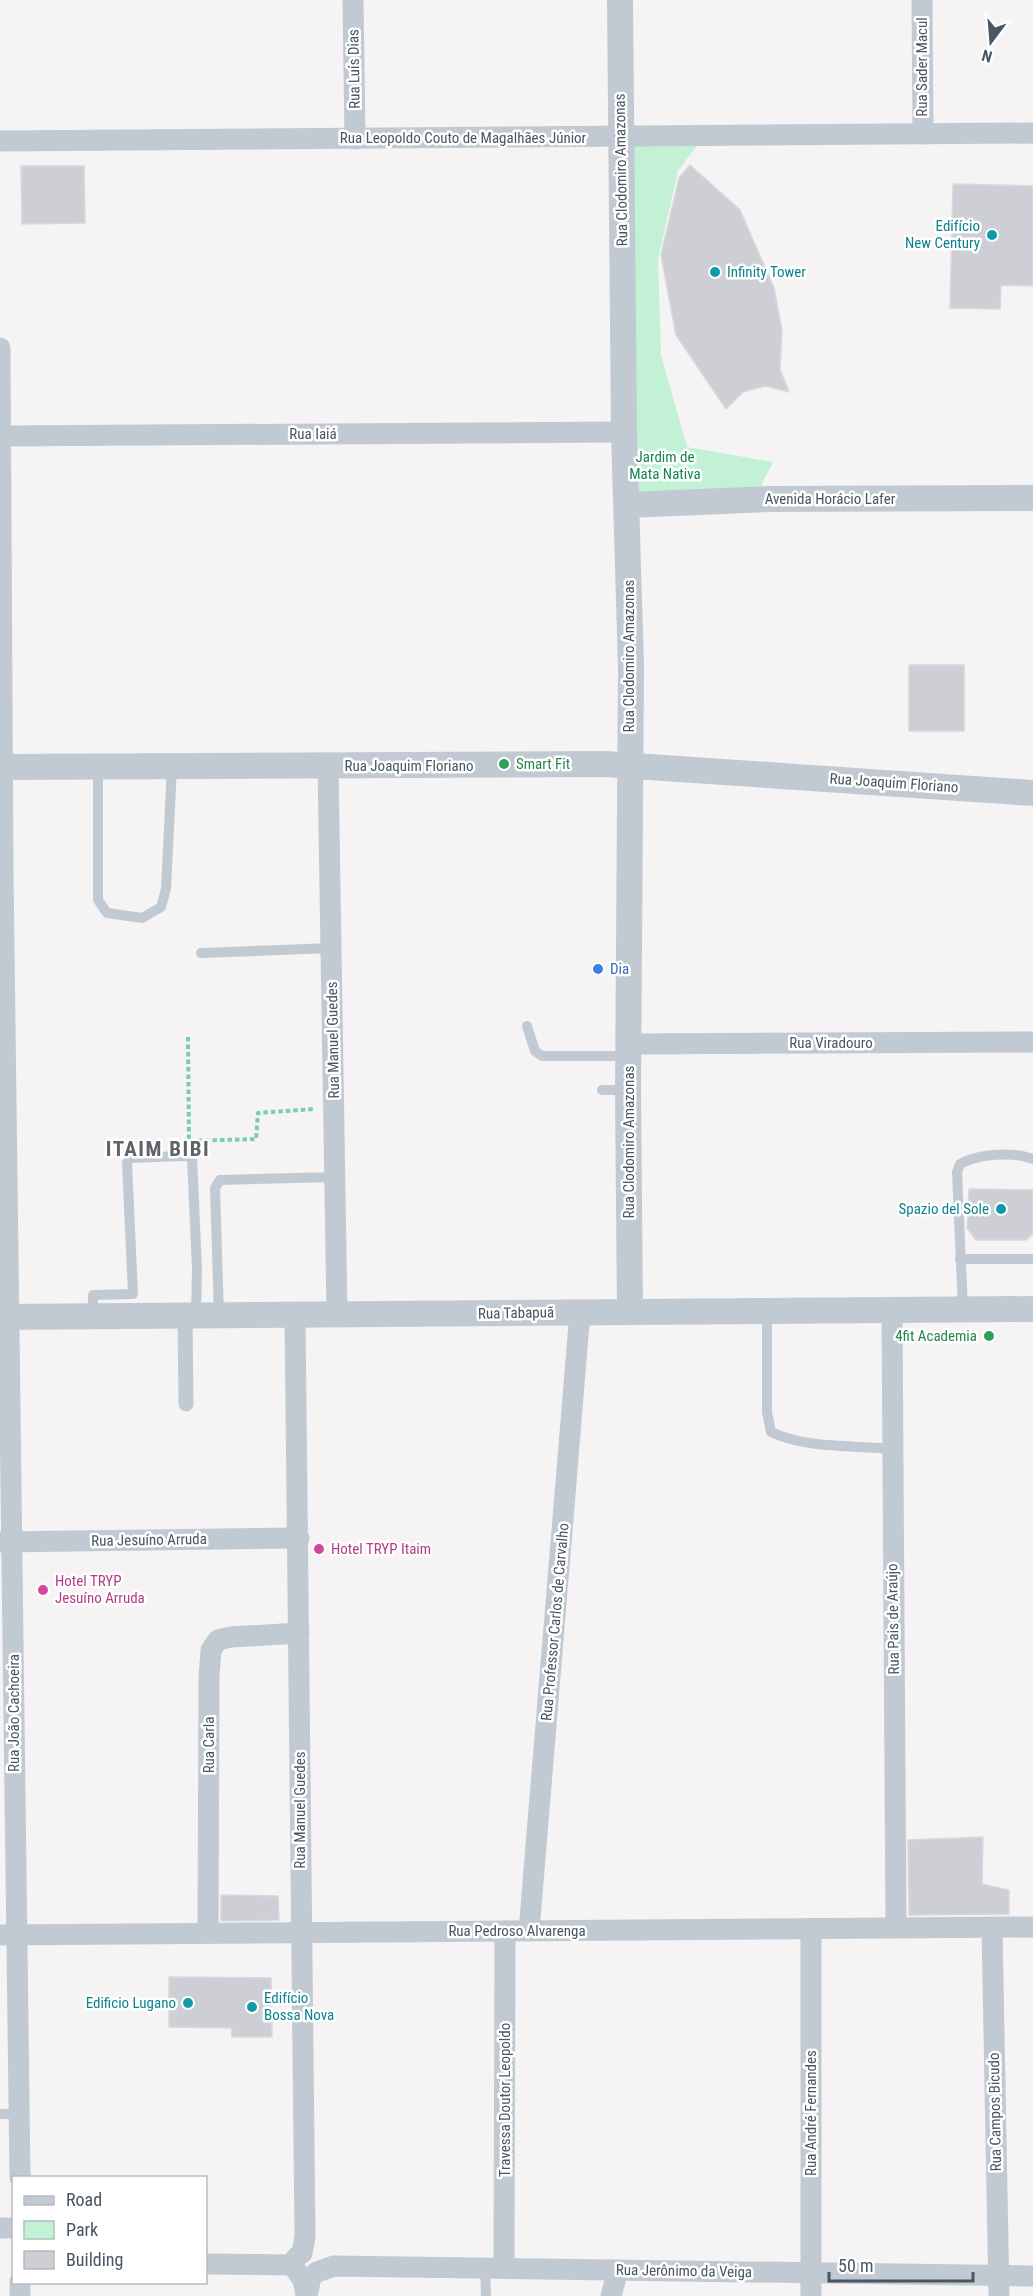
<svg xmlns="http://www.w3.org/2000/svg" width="1033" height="2296" viewBox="0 0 1033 2296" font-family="'Roboto Condensed',sans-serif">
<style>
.green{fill:#c3f1d5}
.building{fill:#cdcfd5;stroke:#d7d9de;stroke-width:1.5}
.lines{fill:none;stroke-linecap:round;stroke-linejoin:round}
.path{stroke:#7ad0a6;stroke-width:4;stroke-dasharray:4.5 3;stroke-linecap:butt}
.service{stroke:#c1cad2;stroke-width:10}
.pedestrian{stroke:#c1cad2;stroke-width:15}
.minor{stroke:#c1cad2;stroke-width:21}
.tertiary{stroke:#c1cad2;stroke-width:26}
.culture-dot{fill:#0f9aa8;stroke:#fff;stroke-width:2}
.leisure-dot{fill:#2e9e5b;stroke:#fff;stroke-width:2}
.shop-dot{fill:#3f7fe0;stroke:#fff;stroke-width:2}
.hotel-dot{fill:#d1479c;stroke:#fff;stroke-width:2}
.labels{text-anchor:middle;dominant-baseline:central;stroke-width:5;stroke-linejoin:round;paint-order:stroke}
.street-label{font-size:15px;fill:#4a5661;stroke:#fff}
.culture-label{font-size:15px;fill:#0d838f;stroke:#fff;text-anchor:end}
.park-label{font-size:15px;fill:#17864f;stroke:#fff}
.leisure-label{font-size:15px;fill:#27864d;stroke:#fff;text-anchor:start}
.shop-label{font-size:15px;fill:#366cbe;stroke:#fff;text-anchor:start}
.hotel-label{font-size:15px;fill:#b23c85;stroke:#fff;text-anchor:start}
.district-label{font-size:21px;font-weight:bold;letter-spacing:1.5px;fill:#5f6368;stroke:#fff}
</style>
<rect width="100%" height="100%" fill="#f5f3f3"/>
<polygon class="green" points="698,144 678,171 658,259 661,355 687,447 773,462 756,496 637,495 629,145"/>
<g class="building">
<polygon points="690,165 740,210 774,288 782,330 780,369 789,392 765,386 743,392 726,409 676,335 661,255 679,178"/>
<polygon points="21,166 84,166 85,223 22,224"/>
<polygon points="953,184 1033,186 1033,286 1001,285 1000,309 950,308"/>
<rect x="909" y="665" width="55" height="66"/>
<polygon points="969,1189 1033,1190 1033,1234 1026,1240 976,1240 967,1228"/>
<polygon points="983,1837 982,1884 1009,1890 1009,1914 909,1915 908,1840"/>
<polygon points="221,1895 278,1896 279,1920 221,1921"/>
<polygon points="169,1977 271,1978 272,2037 232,2037 232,2028 169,2027"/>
</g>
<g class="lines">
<polyline class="path" points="188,1037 189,1141 256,1139 258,1113 314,1109"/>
<g class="service">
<polyline points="98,767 98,900 107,913 142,918 161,907 166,889 172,767"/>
<polyline points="201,953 331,948"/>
<polyline points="527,1026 535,1051 542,1056 627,1056"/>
<polyline points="602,1090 628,1090"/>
<polyline points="960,1259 1033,1259"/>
<path d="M963,1309L957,1172L960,1164C978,1154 1013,1151 1033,1159"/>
<path d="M767,1311V1412L771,1432C807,1449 853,1445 892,1449"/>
<polyline points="219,1315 215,1188 220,1180 335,1177"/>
<polyline points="93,1316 93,1295 133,1294 127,1163 130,1158 183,1156 192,1157 197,1269 196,1315"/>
<polyline points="0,2114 19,2114"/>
<polyline points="485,2268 486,2296"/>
</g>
<polyline class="pedestrian" points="185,1316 186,1404"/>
<g class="minor">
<polyline points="353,0 355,139"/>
<polyline points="922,0 923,134"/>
<polyline points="0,141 1033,133"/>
<polyline points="0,348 3,872 20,2178"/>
<polyline points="2,436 624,432"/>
<polyline points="328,766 337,1314"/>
<polyline points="629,1044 1033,1042"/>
<polyline points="892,1310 896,1928"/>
<path d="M295,1315L305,2237L302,2253C288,2262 294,2268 301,2277C304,2281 305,2291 306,2296"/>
<polyline points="1,1542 299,1538"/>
<polyline points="992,1928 999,2296"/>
<polyline points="811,1929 811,2296"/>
<polyline points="529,1931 580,1312"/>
<polyline points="208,1933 209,1677 211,1650 218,1640 231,1637 299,1633"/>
<polyline points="0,1935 1033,1927"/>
<polyline points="0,2228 14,2228"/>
<polyline points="206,2264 294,2265"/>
<polyline points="504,2268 505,1931"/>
<polyline points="20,2282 20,2296"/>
<polyline points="307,2296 311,2277 317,2272 334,2266 1033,2276"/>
<polyline points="611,2296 618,2270"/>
</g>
<g class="tertiary">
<polyline points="620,0 624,432 631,668 628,1090 630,1312"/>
<polyline points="627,505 769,499 1033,498"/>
<polyline points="0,767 605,764 1033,793"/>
<polyline points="0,1317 1033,1309"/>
</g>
</g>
<g class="culture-dot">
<circle cx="992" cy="235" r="6"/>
<circle cx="715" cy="272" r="6"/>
<circle cx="1001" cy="1209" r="6"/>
<circle cx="188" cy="2003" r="6"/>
<circle cx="252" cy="2007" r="6"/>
</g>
<g class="leisure-dot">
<circle cx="504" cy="764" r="6"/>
<circle cx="989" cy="1336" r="6"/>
</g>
<circle class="shop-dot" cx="598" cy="969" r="6"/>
<g class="hotel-dot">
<circle cx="319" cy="1549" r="6"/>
<circle cx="43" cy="1590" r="6"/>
</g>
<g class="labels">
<g class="street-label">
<text transform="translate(922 67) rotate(-90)">Rua Sader Macul</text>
<text transform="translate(354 69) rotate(-91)">Rua Luís Dias</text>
<text x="463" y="138">Rua Leopoldo Couto de Magalhães Júnior</text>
<text transform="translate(621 170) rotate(-91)">Rua Clodomiro Amazonas</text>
<text x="313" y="434">Rua Iaiá</text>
<text x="830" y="499">Avenida Horácio Lafer</text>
<text transform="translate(629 656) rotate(-90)">Rua Clodomiro Amazonas</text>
<text x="409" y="766">Rua Joaquim Floriano</text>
<text transform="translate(894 783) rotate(4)">Rua Joaquim Floriano</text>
<text transform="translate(333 1040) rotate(-91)">Rua Manuel Guedes</text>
<text x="831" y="1043">Rua Viradouro</text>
<text transform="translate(629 1142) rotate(-90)">Rua Clodomiro Amazonas</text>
<text transform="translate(516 1313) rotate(-1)">Rua Tabapuã</text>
<text transform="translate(149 1540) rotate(-1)">Rua Jesuíno Arruda</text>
<text transform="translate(893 1619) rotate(-91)">Rua Pais de Araújo</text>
<text transform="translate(555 1622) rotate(-85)">Rua Professor Carlos de Carvalho</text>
<text transform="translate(14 1713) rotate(-90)">Rua João Cachoeira</text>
<text transform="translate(209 1745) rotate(-90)">Rua Carla</text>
<text transform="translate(300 1810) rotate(-90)">Rua Manuel Guedes</text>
<text x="517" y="1931">Rua Pedroso Alvarenga</text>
<text transform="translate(505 2100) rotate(-90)">Travessa Doutor Leopoldo</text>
<text transform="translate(995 2112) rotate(-91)">Rua Campos Bicudo</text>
<text transform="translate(811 2113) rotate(-90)">Rua André Fernandes</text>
<text transform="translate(684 2271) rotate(1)">Rua Jerônimo da Veiga</text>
</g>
<g class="culture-label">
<text x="980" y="226">Edifício<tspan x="980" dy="17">New Century</tspan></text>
<text x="727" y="272" text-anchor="start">Infinity Tower</text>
<text x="989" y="1209">Spazio del Sole</text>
<text x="264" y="1998" text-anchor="start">Edifício<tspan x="264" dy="17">Bossa Nova</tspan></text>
<text x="176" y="2003">Edificio Lugano</text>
</g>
<g class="park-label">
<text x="665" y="457">Jardim de<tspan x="665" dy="17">Mata Nativa</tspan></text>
</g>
<g class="leisure-label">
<text x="516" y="764">Smart Fit</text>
<text x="977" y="1336" text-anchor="end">4fit Academia</text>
</g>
<g class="shop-label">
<text x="610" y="969">Dia</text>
</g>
<g class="hotel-label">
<text x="331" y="1549">Hotel TRYP Itaim</text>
<text x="55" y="1581">Hotel TRYP<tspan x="55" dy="17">Jesuíno Arruda</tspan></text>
</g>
<g class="district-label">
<text x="158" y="1149">ITAIM BIBI</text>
</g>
</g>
<rect x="12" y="2176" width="195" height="108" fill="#ffffff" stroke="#b7bbc0" stroke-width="1.5"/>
<rect x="24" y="2196" width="30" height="9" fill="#c1cad2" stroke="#b7bbc0" stroke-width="1.5"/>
<text x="66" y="2206" font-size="18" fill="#4a5661">Road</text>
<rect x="24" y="2221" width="30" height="18" fill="#c3f1d5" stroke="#b7bbc0" stroke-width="1.5"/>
<text x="66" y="2236" font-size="18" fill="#4a5661">Park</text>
<rect x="24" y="2251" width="30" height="18" fill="#cdcfd5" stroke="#b7bbc0" stroke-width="1.5"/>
<text x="66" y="2266" font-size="18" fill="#4a5661">Building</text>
<g transform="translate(991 42) rotate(196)" stroke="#ffffff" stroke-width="4.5" paint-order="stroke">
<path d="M0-4.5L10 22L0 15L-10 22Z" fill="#4a5661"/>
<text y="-9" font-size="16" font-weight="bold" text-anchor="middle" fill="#4a5661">N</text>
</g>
<path d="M829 2272v9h144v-9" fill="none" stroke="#4a5661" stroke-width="3"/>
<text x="838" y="2272" font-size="18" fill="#4a5661" stroke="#ffffff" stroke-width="4.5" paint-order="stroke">50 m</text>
</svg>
